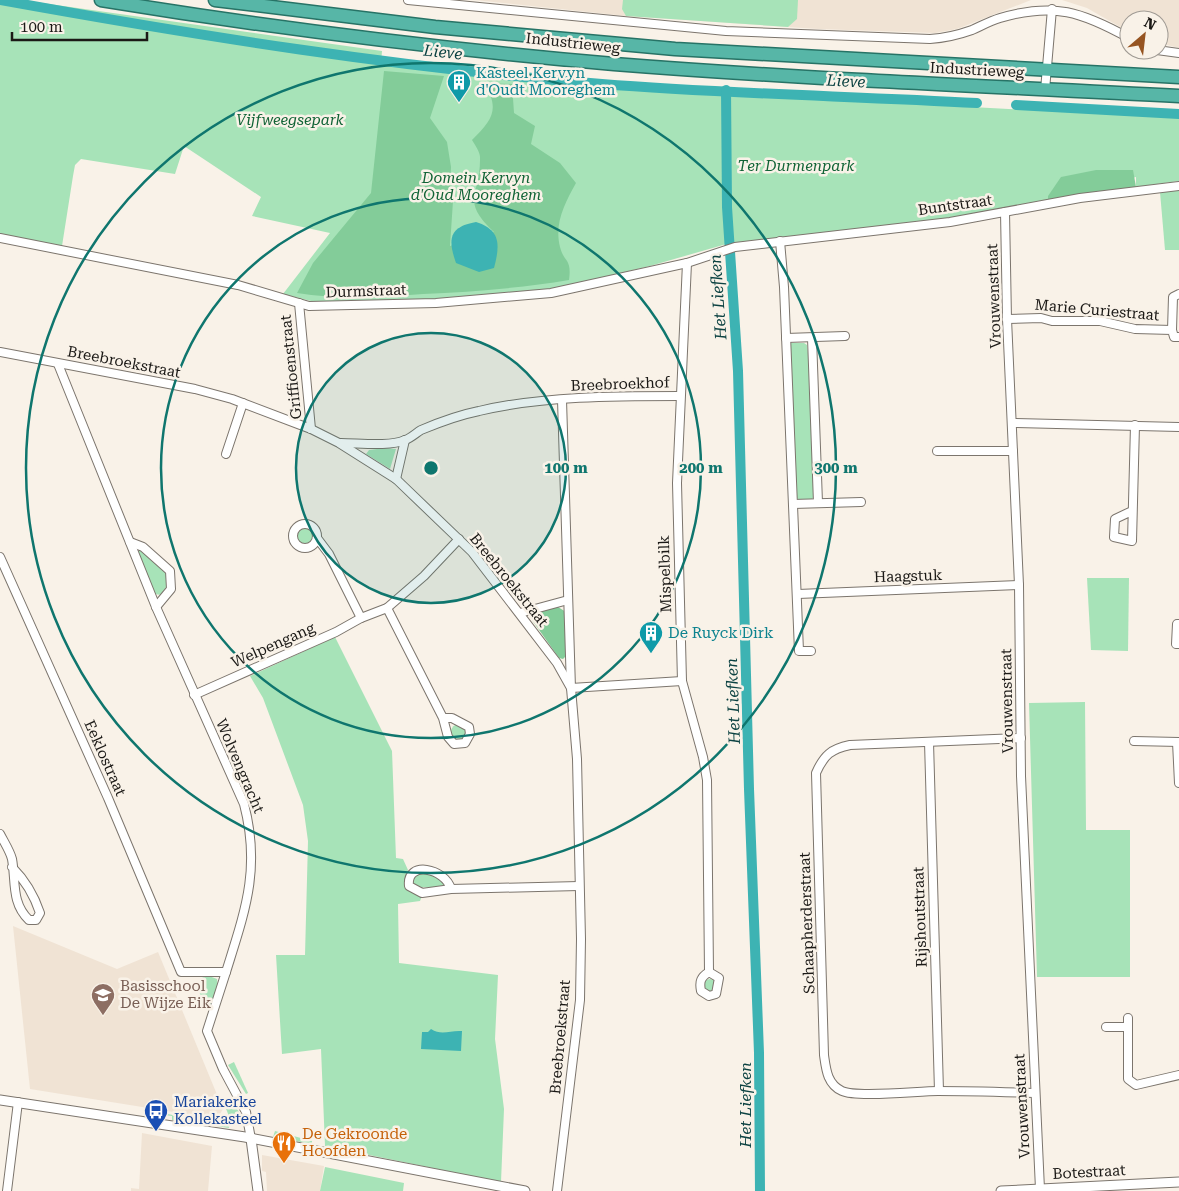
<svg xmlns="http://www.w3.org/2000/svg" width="1179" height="1191" viewBox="0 0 1179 1191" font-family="'Roboto Serif',serif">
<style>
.built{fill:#f0e3d4}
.green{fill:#a7e3b8}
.forest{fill:#83cc99}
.water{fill:#3db3b3}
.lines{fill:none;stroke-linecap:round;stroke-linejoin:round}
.canal{stroke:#3db3b3;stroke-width:10}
.minor-casing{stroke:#7c756d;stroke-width:10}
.tertiary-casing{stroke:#7c756d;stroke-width:11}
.trunk-casing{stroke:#277366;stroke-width:15}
.minor{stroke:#fff;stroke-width:8}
.tertiary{stroke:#fff;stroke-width:9}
.trunk{stroke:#57b6a7;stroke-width:12}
.ring{fill:none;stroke:#0f766e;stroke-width:2.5}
.labels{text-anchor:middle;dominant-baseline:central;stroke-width:5;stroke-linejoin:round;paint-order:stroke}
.street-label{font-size:15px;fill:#1b1916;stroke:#f9f2e8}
.culture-label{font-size:15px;fill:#0d838f;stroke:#f9f2e8;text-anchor:start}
.park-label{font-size:15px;font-style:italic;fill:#106335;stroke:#f9f2e8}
.education-label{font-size:15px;fill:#785e54;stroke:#f9f2e8;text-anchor:start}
.transit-label{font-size:15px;fill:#164399;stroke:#f9f2e8;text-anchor:start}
.food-label{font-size:15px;fill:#c56008;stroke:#f9f2e8;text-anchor:start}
.water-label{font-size:16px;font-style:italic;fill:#0c4242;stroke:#f9f2e8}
.centre{fill:#0f766e;stroke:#f9f2e8;stroke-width:2.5}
.ring-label{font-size:15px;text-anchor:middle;font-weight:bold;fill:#0f766e;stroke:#f9f2e8;stroke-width:5;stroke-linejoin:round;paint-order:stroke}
</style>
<rect width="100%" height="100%" fill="#f9f2e8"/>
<g class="built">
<polygon points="475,0 1031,0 957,29 935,33 818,29 626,16"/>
<polygon points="1062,0 1179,0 1179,48 1159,43 1159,20 1129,20 1129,32 1087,8"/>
<polygon points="13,926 117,969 158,952 223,1109 217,1119 30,1089"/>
<polygon points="142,1133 212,1146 208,1191 131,1191 131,1188 139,1189"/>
<polygon points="262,1155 324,1166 320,1191 267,1191 266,1172 262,1171"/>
</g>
<g class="green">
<polygon points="0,0 21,0 382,51 381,63 599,87 1179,118 1179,181 1136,187 1136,177 1048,196 1048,200 951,218 730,243 650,266 553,289 521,293 438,301 311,301 283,294 330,233 252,216 261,197 184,146 175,174 81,159 75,165 73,176 62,246 0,234"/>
<polygon points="623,0 798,0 797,19 788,27 626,16 622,9"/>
<polygon points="1179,190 1179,250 1165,250 1160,192"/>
<polygon points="791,343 804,343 807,345 809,361 814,497 812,499 798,499 795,495 789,348"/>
<polygon points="385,448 396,449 390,469 366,454 369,450"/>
<circle cx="306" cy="536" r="9"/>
<polygon points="142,550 167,572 168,584 161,595 155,594 136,552"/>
<polygon points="1087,578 1129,578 1128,651 1091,650"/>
<polygon points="335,637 392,751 396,858 403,859 408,870 405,878 405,887 422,896 420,901 398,904 399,963 498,975 495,1039 504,1109 501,1182 325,1146 321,1049 282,1054 276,955 305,955 308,841 303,805 263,698 250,676"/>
<polygon points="1085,702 1086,830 1130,830 1130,977 1037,977 1029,703"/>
<circle cx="459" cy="732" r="8"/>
<polygon points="423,873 436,875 445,884 443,888 415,887 413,883 413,876"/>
<path d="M209,976L217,979C219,989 216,997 211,1005L206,1006C201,996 194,986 203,977Z"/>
<circle cx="710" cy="985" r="6"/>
<polygon points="234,1062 248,1093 246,1094 228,1065"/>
<polygon points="233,1103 239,1112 239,1120 230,1119 225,1106"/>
<polygon points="157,1112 178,1116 184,1119 182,1121 172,1120 172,1116 164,1115 163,1118 147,1116"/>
<polygon points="191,1117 228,1123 229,1128 197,1123 189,1119"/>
<polygon points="275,1131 312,1141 312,1144 273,1137"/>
<polygon points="325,1167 404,1183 403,1191 320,1191"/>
</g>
<g class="forest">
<path d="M384,71L444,76L430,118L447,142L451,167L450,187L453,201L450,246L494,232C459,199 481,196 480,157C480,152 475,145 472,140C493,119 500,109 484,83L512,84L514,113L535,126L531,144L560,163L576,183C565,203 554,223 560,247C564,263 572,258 569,280C521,288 472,292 423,294C381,297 339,300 297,293L313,263L371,193Z"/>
<polygon points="1096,170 1133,170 1136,187 1048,200 1048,196 1061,177"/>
<polygon points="558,607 566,612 567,655 563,659 559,658 532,620 535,612"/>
</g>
<g class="water">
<path d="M476,222C501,230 500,245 494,268L479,272L456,263C448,240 448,227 476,222Z"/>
<path d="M431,1029C442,1036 450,1030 462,1031L461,1051L421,1049L422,1032H428Z"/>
</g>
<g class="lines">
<g class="canal">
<path d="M0,0C199,36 400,68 602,84C726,94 852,96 977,103"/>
<polyline points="726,90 727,207 738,371 749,789 759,1053 760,1191"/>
<polyline points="1016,105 1179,114"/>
</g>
<g class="minor-casing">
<g id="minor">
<path d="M408,0L726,31L930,39C945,38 958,35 972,30C981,26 990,21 1000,18C1054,2 1082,12 1129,38"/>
<polyline points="1157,50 1179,53"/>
<polyline points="1045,90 1052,9"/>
<polyline points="1005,212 1007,319 1019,585 1021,776 1040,1189"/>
<polyline points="0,238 238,285 309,306 436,303 551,293 687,263 735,247 950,222 1080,198 1179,186"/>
<polyline points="780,241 784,287 799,651 811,651"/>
<path d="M687,263L677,483L682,681L703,757L707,780L709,972C701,977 699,981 701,991L709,996L716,994L719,978L709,972"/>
<polyline points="299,303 311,429"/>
<polyline points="1007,319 1041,318 1052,321 1100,321 1135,329 1172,330 1174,337 1179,337"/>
<polyline points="1172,330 1173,297 1179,294"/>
<polyline points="786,338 845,336"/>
<polyline points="812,338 818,503"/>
<polyline points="0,352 195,389 232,399 311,429 339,443 396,479 472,552 557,663 571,688 577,759 581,939 580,1000 557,1191"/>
<polyline points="562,400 571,688 682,681"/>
<polyline points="1013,423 1179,427"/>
<path d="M341,443C359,443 389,447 405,440C411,438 416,433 421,430C440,422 459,415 479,411C542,396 616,396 680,396"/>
<polyline points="937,451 1013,451"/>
<polyline points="226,454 243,403"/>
<polyline points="396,479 405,440"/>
<polyline points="793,504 861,502"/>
<polyline points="1132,511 1115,519 1114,537 1132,541 1135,425"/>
<circle cx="305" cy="536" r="12"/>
<polyline points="317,538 329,554 361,618"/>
<polyline points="130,542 143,547 170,571 171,589 156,607"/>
<path d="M0,557L108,798L181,972H226C245,911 261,869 244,804L156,607L58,364"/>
<polyline points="798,594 1019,585"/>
<polyline points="387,608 443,718 448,737 454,744 465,743 470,734 469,727 452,718 443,718"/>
<polyline points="520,613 568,600"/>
<polyline points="1179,624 1177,624 1176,644 1179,644"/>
<polyline points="194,695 336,632 361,618 387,608 424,576 459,539"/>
<path d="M1021,738L850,745C831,749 824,755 816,773L824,1055C826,1069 827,1084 842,1091C857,1098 918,1091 938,1091C971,1091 1003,1092 1035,1093"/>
<polyline points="1134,741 1179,742"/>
<polyline points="929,742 939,1091"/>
<polyline points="1177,742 1179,783"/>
<path d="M0,834C4,842 10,851 12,859C16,881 11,903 29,920H36L40,913C34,895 26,881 12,867"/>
<path d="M451,889L422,893L409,886C406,860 445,868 451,889L579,886"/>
<polyline points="226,972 207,1031 223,1069 246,1112 251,1139"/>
<polyline points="1128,1018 1128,1079 1136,1085 1179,1075"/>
<polyline points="1106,1027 1127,1027"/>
<polyline points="7,1191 18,1102"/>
</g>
</g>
<g class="tertiary-casing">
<g id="tertiary">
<polyline points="0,1100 245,1137 525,1191"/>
<polyline points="251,1139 258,1191"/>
<polyline points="1001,1191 1179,1182"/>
</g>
</g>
<g class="trunk-casing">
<g id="trunk">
<path d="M101,0C271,28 442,49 614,64C802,79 991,86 1179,96"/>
<polyline points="215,0 435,27 675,49 1179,77"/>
</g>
</g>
<use href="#minor" class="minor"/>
<use href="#tertiary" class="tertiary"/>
<use href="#trunk" class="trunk"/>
</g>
<circle cx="431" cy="468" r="135" fill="#0f766e" fill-opacity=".12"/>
<g class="ring">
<circle cx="431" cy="468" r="135"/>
<circle cx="431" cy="468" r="270"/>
<circle cx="431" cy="468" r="405"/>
</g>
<defs>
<g id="building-pin" transform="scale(1.25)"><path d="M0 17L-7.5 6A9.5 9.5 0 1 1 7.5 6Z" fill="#0f9aa8" stroke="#f9f2e8"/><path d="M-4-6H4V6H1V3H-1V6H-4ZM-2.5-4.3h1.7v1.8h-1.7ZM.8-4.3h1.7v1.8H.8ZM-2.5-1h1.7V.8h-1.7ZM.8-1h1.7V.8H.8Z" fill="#fff"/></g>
<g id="school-pin" transform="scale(1.25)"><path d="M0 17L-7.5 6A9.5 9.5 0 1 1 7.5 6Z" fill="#8d6e63" stroke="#f9f2e8"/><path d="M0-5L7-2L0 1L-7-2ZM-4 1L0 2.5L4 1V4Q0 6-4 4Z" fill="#fff"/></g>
<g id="bus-pin" transform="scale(1.25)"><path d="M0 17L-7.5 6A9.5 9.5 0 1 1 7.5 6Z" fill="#1a4fb4" stroke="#f9f2e8"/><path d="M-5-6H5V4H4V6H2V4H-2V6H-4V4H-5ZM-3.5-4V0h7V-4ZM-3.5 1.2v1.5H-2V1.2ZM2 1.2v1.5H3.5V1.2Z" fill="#fff"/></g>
<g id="restaurant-pin" transform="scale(1.25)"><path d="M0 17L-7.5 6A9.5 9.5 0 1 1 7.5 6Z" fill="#e8710a" stroke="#f9f2e8"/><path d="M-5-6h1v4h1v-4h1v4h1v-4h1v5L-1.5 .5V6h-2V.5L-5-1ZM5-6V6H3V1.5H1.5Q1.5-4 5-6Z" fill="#fff"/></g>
</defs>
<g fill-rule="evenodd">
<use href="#building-pin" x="459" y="82"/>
<use href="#building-pin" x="651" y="633"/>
<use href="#school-pin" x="103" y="995"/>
<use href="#bus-pin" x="156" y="1111"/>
<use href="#restaurant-pin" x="284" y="1143"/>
</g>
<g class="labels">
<g class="street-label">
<text transform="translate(573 43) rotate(6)">Industrieweg</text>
<text transform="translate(977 70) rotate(3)">Industrieweg</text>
<text transform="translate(955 205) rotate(-8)">Buntstraat</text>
<text transform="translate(366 291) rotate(-2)">Durmstraat</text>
<text transform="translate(994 296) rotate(-92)">Vrouwenstraat</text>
<text transform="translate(1097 310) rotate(5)">Marie Curiestraat</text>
<text transform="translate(124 362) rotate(11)">Breebroekstraat</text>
<text transform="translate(291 367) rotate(-96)">Griffioenstraat</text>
<text transform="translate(620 384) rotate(-2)">Breebroekhof</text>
<text transform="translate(665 574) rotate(-92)">Mispelbilk</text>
<text transform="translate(908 576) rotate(-2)">Haagstuk</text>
<text transform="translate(509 580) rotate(51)">Breebroekstraat</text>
<text transform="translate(273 645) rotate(-24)">Welpengang</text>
<text transform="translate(1007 701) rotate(-91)">Vrouwenstraat</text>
<text transform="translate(105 758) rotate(66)">Eeklostraat</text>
<text transform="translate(240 766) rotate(67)">Wolvengracht</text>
<text transform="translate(920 917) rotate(-92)">Rijshoutstraat</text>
<text transform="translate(807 923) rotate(-92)">Schaapherderstraat</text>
<text transform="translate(560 1037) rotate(-85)">Breebroekstraat</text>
<text transform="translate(1022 1106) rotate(-93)">Vrouwenstraat</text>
<text transform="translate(1089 1172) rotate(-3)">Botestraat</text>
</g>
<g class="culture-label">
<text x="476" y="73">Kasteel Kervyn<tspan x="476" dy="17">d'Oudt Mooreghem</tspan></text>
<text x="668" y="633">De Ruyck Dirk</text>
</g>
<g class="park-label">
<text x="290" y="120">Vijfweegsepark</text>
<text x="796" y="166">Ter Durmenpark</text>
<text x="476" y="178">Domein Kervyn<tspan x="476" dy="17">d'Oud Mooreghem</tspan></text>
</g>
<g class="education-label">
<text x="120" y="986">Basisschool<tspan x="120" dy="17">De Wijze Eik</tspan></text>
</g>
<g class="transit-label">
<text x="174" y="1102">Mariakerke<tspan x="174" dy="17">Kollekasteel</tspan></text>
</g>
<g class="food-label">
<text x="302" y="1134">De Gekroonde<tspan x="302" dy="17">Hoofden</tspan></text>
</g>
<g class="water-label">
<text transform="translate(443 52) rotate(6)">Lieve</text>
<text transform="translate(846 81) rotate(3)">Lieve</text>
<text transform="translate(718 297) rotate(-94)">Het Liefken</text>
<text transform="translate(733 701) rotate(-92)">Het Liefken</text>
<text transform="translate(745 1105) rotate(-90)">Het Liefken</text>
</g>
</g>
<circle cx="431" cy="468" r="8" class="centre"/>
<g class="ring-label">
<text x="566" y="473">100 m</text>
<text x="701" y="473">200 m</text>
<text x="836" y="473">300 m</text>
</g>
<g transform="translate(1144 35) rotate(28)"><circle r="24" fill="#f9f2e8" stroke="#a09b94"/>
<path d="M0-4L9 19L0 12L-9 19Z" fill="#965421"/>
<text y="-8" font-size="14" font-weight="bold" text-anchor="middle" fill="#1b1916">N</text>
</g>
<path d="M12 32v8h135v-8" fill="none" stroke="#1b1916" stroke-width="2.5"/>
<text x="20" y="32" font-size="15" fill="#1b1916" stroke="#f9f2e8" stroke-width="4" paint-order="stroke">100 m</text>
</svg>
